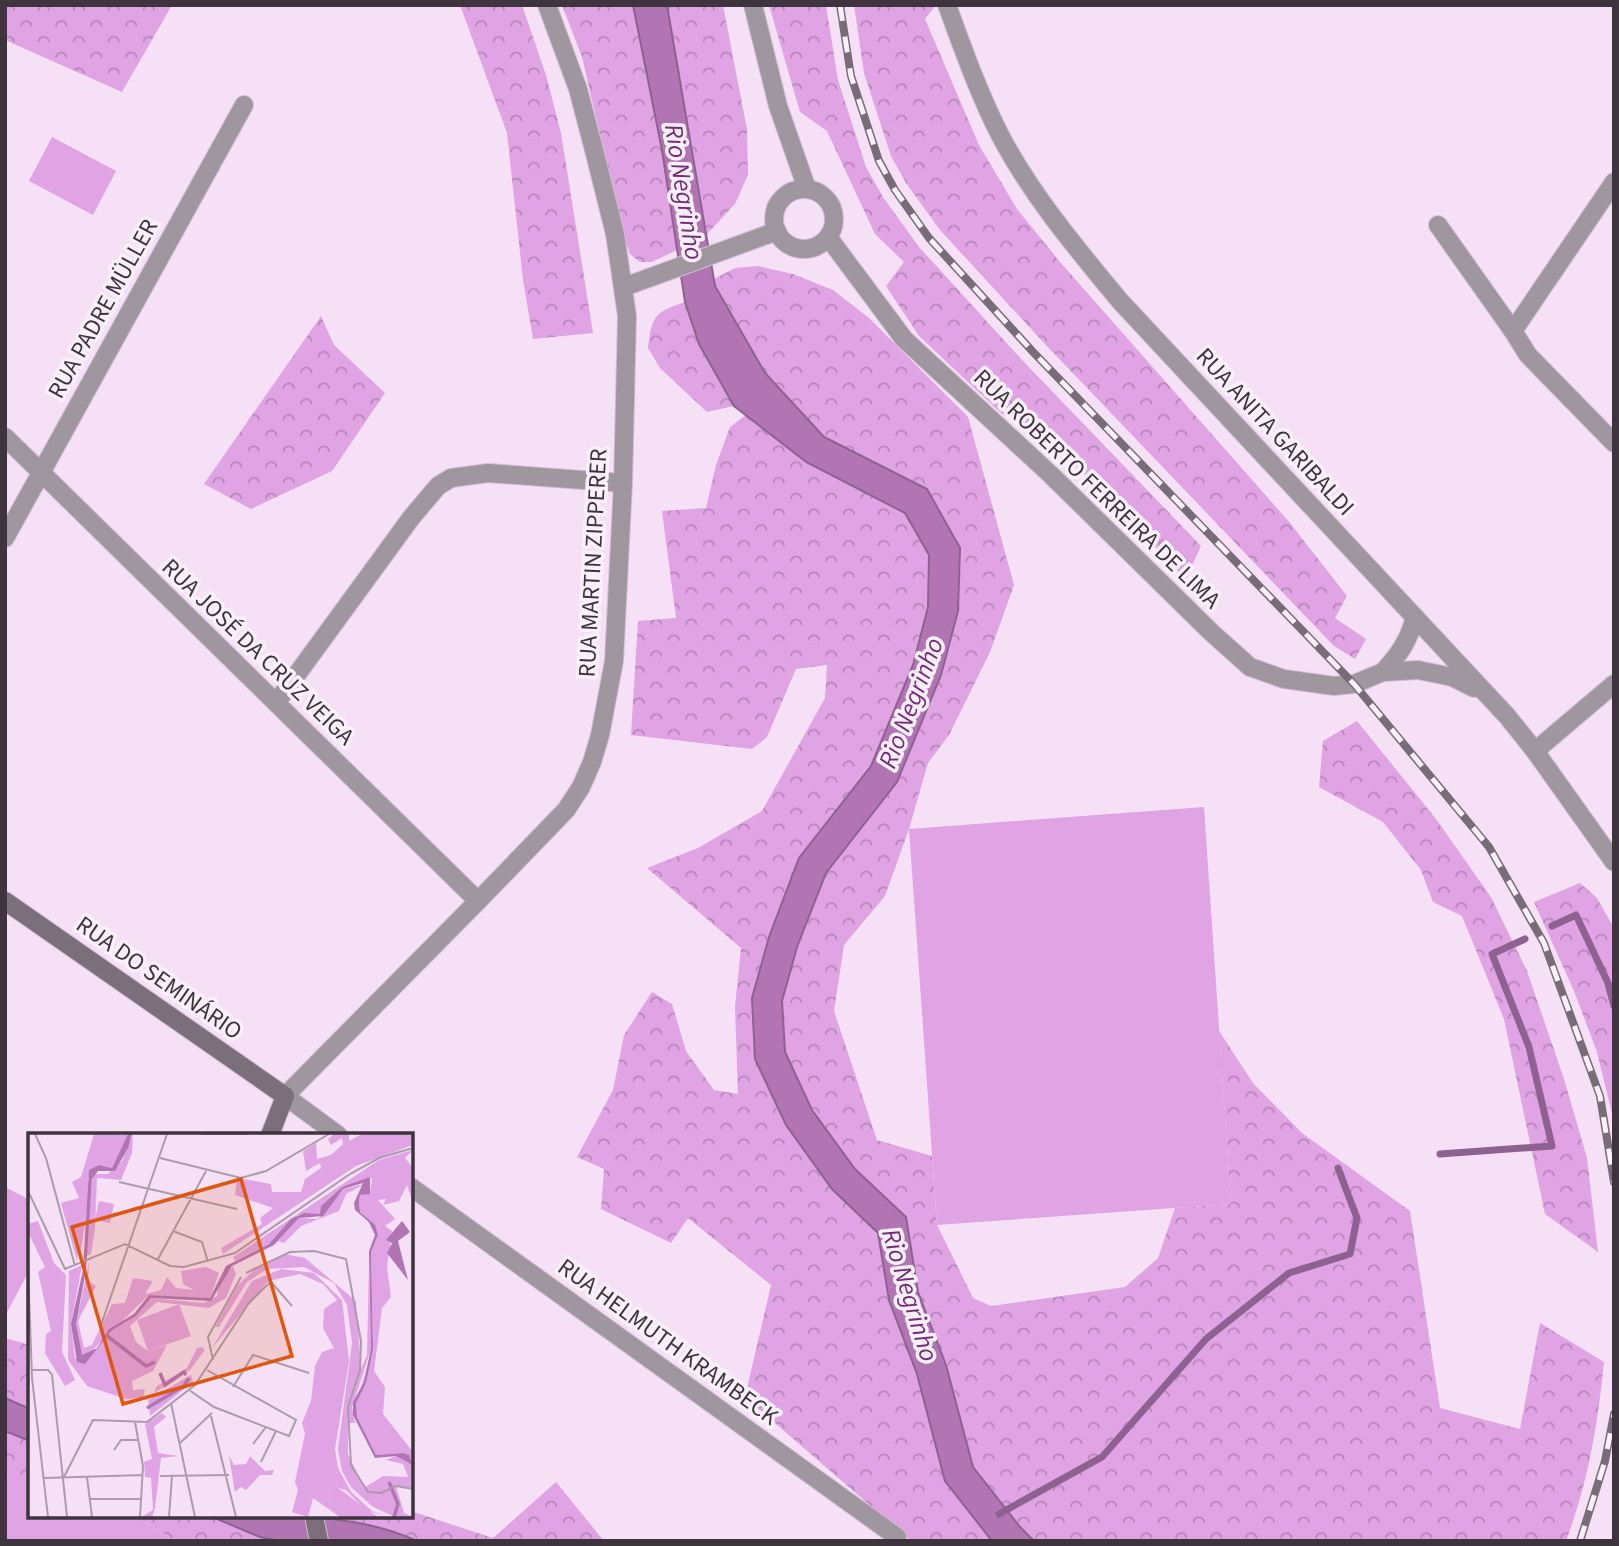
<svg xmlns="http://www.w3.org/2000/svg" width="1619" height="1546" viewBox="0 0 1619 1546" font-family="'Source Sans 3',sans-serif">
<style>
.green{fill:#e0a3e3}
.forest{fill:url(#forest-crowns)}
.water{fill:#b175b4;stroke:#8e6290;stroke-width:2}
.lines{fill:none;stroke-linecap:round;stroke-linejoin:round}
.stream{stroke:#8e6290;stroke-width:7}
.street-casing{stroke:#d0bed1;stroke-width:20}
.secondary-casing{stroke:#d0bed1;stroke-width:20}
.street{stroke:#9f969f;stroke-width:18}
.secondary{stroke:#7b6f7c;stroke-width:18}
.rail-casing{stroke:#796c79;stroke-width:8}
.rail{stroke:#fdf0fd;stroke-width:5;stroke-dasharray:16;stroke-linecap:butt}
.labels{text-anchor:middle;dominant-baseline:central;stroke-width:7;stroke-linejoin:round;paint-order:stroke}
.street-label{font-size:24px;fill:#3d343d;stroke:#fdf0fd}
.water-label{font-size:26px;font-style:italic;fill:#742b79;stroke:#fdf0fd}
.inset-river{fill:none;stroke:#b175b4;stroke-width:3.5}
.inset-road{fill:none;stroke:#ab9bac;stroke-width:2}
.view{fill:#df570e;fill-opacity:0.15;stroke:#df570e;stroke-width:3.5}
.inset-edge{fill:none;stroke:#3d343d;stroke-width:3.5}
</style>
<defs>
<pattern id="forest-crowns" width="20" height="18" patternUnits="userSpaceOnUse" patternTransform="scale(1.75)"><rect width="20" height="18" fill="#e0a3e3"/><path d="M2 6a3 3 0 1 1 6 0M12 15a3 3 0 1 1 6 0" fill="none" stroke="#b786b9"/></pattern>
</defs>
<rect width="100%" height="100%" fill="#f5e0f6"/>
<g class="green">
<polygon points="52,137 116,171 93,215 29,181"/>
<polygon points="1204,807 1231,1204 937,1225 909,829"/>
<polygon points="5,1187 30,1200 30,1269 5,1316"/>
<polygon points="5,1473 30,1476 30,1516 136,1516 175,1541 5,1541"/>
</g>
<g class="forest">
<polygon points="5,5 172,5 122,92 5,40"/>
<polygon points="460,5 522,5 546,75 561,133 593,333 533,339 523,280 507,133"/>
<polygon points="562,5 633,5 662,150 677,250 652,262 640,262 630,254 623,235 582,57"/>
<polygon points="667,5 723,5 747,129 748,175 735,204 707,234"/>
<polygon points="769,5 826,5 838,80 866,167 883,197 919,247 1024,362 1201,546 1186,579 1049,438 1002,414 919,336 886,286 904,262 875,234 827,131 800,112"/>
<polygon points="854,5 936,5 925,19 979,145 1017,209 1060,262 1290,523 1347,596 1335,618 1366,639 1355,659 1334,646 1044,343 940,230 906,183 891,156 864,73"/>
<path d="M758,266L793,274L833,290L869,318L968,417L1014,585L990,652L949,735L928,763L909,829L885,896L844,945L834,1011L877,1140L932,1156L937,1225L973,1298L991,1306L1125,1287L1158,1258L1175,1208L1231,1204L1219,1031L1253,1083L1302,1133L1410,1211L1440,1408L1520,1429L1540,1323L1604,1362C1598,1424 1588,1483 1566,1541H1034L1020,1527L973,1467L946,1365L918,1292L906,1217L855,1169L812,1110L785,1052L782,1001L797,947L826,873L897,782L941,675L927,489L824,437L765,373L715,286L714,279L735,268Z"/>
<path d="M685,302L699,344L734,406L707,412L660,368L648,348C652,315 655,312 685,302Z"/>
<polygon points="321,316 334,345 385,393 332,471 251,509 204,484"/>
<polygon points="746,415 806,462 905,513 929,555 928,607 913,665 871,766 799,858 769,937 752,998 832,1189 878,1233 889,1300 917,1374 945,1481 992,1541 911,1541 745,1397 771,1285 688,1218 671,1243 601,1209 604,1169 577,1157 613,1090 624,1035 652,992 672,1004 686,1051 714,1090 738,1094 735,1006 741,948 647,868 698,848 762,811 825,698 827,665 796,669 767,737 752,749 631,735 638,621 676,618 662,511 706,508 716,465 730,427"/>
<polygon points="1357,721 1436,819 1491,897 1527,971 1564,1079 1587,1158 1598,1252 1545,1214 1504,1019 1462,916 1433,902 1421,870 1383,822 1319,787 1323,741"/>
<polygon points="1580,883 1597,898 1614,928 1614,1122 1597,1052 1574,991 1534,902"/>
<polygon points="5,1338 30,1345 30,1409 5,1398"/>
<polygon points="5,1431 30,1441 30,1476 5,1473"/>
<polygon points="556,1482 604,1541 417,1541 398,1532 334,1520 334,1516 411,1516 411,1511 493,1538"/>
<polygon points="136,1516 210,1516 260,1537 280,1541 175,1541"/>
</g>
<g class="water">
<polygon points="633,5 667,5 715,286 765,373 824,437 927,489 960,548 958,611 941,675 897,782 826,873 797,947 782,1001 785,1052 812,1110 855,1169 906,1217 918,1292 946,1365 973,1467 1020,1527 1034,1541 992,1541 945,1481 917,1374 889,1300 878,1233 832,1189 786,1125 755,1059 752,998 769,937 799,858 871,766 913,665 928,607 929,555 905,513 806,462 734,406 699,344 685,302 662,150"/>
<polygon points="5,1398 30,1409 30,1441 5,1431"/>
<path d="M210,1516C277,1516 355,1512 417,1541H280L260,1537Z"/>
</g>
<g class="lines">
<g class="stream">
<polyline points="1552,926 1576,915 1608,983 1614,1006"/>
<polyline points="1440,1154 1552,1146 1529,1047 1492,954 1525,939"/>
<polyline points="999,1514 1102,1457 1206,1339 1289,1273 1350,1254 1357,1218 1338,1168"/>
</g>
<g class="street-casing">
<g id="street">
<polyline points="753,5 778,106 807,189"/>
<path d="M947,5C963,49 979,94 1000,135C1032,196 1077,249 1120,301L1507,716L1535,751L1614,862"/>
<polyline points="1614,182 1513,331 1528,355 1614,443"/>
<circle cx="804" cy="219" r="30"/>
<polyline points="1438,225 1513,331"/>
<polyline points="828,237 904,339 1050,474 1212,633 1250,667 1284,679 1334,686 1354,684 1383,672 1418,670 1452,677 1474,688"/>
<polyline points="624,287 777,231"/>
<polyline points="5,437 478,901"/>
<polyline points="5,538 244,105"/>
<path d="M1383,672C1399,655 1409,640 1415,617"/>
<polyline points="276,703 411,518 438,486 451,478 488,473 623,483"/>
<polyline points="1535,751 1614,684"/>
<polyline points="338,1135 285,1096 478,901 566,810 581,787 592,762 600,735 614,661 623,483 627,316 615,234 594,150 578,89 547,5"/>
<polyline points="411,1187 897,1537"/>
</g>
</g>
<g class="secondary-casing">
<g id="secondary">
<polyline points="5,901 285,1096 270,1135"/>
<polyline points="314,1516 319,1541"/>
</g>
</g>
<use href="#street" class="street"/>
<use href="#secondary" class="secondary"/>
<g class="rail-casing">
<g id="rail">
<polyline points="840,5 851,76 879,161 895,190 929,238 1034,353 1354,684 1489,847 1544,943 1600,1096 1614,1182"/>
<polyline points="1580,1541 1605,1461 1614,1414"/>
</g>
</g>
<use href="#rail" class="rail"/>
</g>
<g class="labels">
<g class="street-label">
<text transform="translate(103 309) rotate(-61)">RUA PADRE MÜLLER</text>
<text transform="translate(1275 432) rotate(47)">RUA ANITA GARIBALDI</text>
<text transform="translate(1097 489) rotate(44)">RUA ROBERTO FERREIRA DE LIMA</text>
<text transform="translate(593 563) rotate(-87)">RUA MARTIN ZIPPERER</text>
<text transform="translate(258 652) rotate(44)">RUA JOSÉ DA CRUZ VEIGA</text>
<text transform="translate(159 978) rotate(35)">RUA DO SEMINÁRIO</text>
<text transform="translate(668 1342) rotate(36)">RUA HELMUTH KRAMBECK</text>
</g>
<g class="water-label">
<text transform="translate(684 192) rotate(81)">Rio Negrinho</text>
<text transform="translate(911 703) rotate(-69)">Rio Negrinho</text>
<text transform="translate(910 1295) rotate(73)">Rio Negrinho</text>
</g>
</g>
<g transform="translate(28 1133)">
<rect width="385" height="385" fill="#f5e0f6"/>
<path d="M51,65L53,102L49,128L33,70ZM71,68L86,71L82,90L67,87ZM151,171L163,203L120,218L109,187ZM308,345L310,355L350,384H320L304,370L301,361Z" fill="#e0a3e3"/>
<path d="M66,1L100,2L84,35L71,32L60,45L62,61L51,128V65L44,49L53,44ZM105,1L104,20L93,47L69,45L67,96L63,121L57,124L65,41H80L94,28ZM306,1H321V8L334,1H385V12L328,33L195,121L193,115L234,91L232,85L245,75L207,62L209,45L243,51L244,59H273L277,46L293,35L292,30L278,38L275,18L288,10L289,26L303,22L315,11L314,5L303,12L300,6ZM385,17L377,25L385,35V71L379,52L371,68L355,72L358,66L350,67L367,86L357,93L364,98L359,134L363,164L354,175L346,238L357,254L355,281L385,319V327L375,320L348,322L329,284L328,270L345,216L343,119L350,102L332,78L331,70L332,62L342,60L344,45L314,54L293,73V81L270,82L241,111L207,128L205,124L351,27ZM337,51L318,61L311,78L273,93L256,110L250,108L271,85L290,86L315,56ZM10,88L26,130L38,142L34,219L47,247L37,253L17,220L18,201L23,198L10,139L17,134L0,99V91ZM256,121L277,125L328,168L333,236L339,222L341,131L343,216L324,274L327,290H320V321L336,355L355,343L380,344L375,331L358,327L368,323L384,330L385,356L368,353L376,380L385,384H367L345,374L323,354L314,338L310,316L324,210L319,172L306,150L276,134L239,136L219,149L191,194H187L210,152L226,137ZM61,129L60,148L68,153L50,188L56,215L64,212L84,171L97,170L105,145L125,148L117,161L133,157L139,144L148,155L166,157L155,151L153,138L178,134L191,140L182,165L121,162L57,224L51,219L48,191ZM54,132L43,191L47,225L57,230L83,198L108,183L123,165L176,170L189,163L191,150L205,133L208,141L198,165L181,175L129,169L102,193L108,209L120,218L139,212L125,238L104,248L105,257L117,256L115,264L98,266L59,253L40,227L41,138ZM253,136L286,140L314,167L321,228L307,316L310,335L323,359L344,378L359,384L338,377L318,357L310,355L308,346L301,361L304,370L320,384H312L285,365L280,384L264,379L270,357L267,349L277,301L274,290L283,268L287,233L294,219L306,215L295,195L296,176L309,167L295,151L272,141L240,148L184,215L224,148ZM174,214L177,217L162,237L126,260L129,253L159,235L169,215ZM163,242L165,249L122,283L120,267ZM134,280L138,284L126,294L130,320L150,323L133,325L127,375L124,384H114L125,377L123,345L117,344L116,329L124,326L117,291ZM201,323L206,332L218,331L222,323L237,338L246,337L244,342H232L218,357L213,354L207,359Z" fill="#e0a3e3"/>
<path d="M100,1H104L100,15L87,38H70L64,46L58,137L48,191L54,222L69,215L81,196L106,181L121,162L182,165L198,133L241,111L263,86L276,80L292,81L293,73L314,54L342,44V61L332,62L331,70L332,79L347,92L350,102L343,119L345,216L338,250L328,270L329,284L348,322L375,320L381,322L385,332L368,323L347,325L325,282V269L336,249L343,215L341,118L347,102L341,89L327,77L326,70L335,50L315,56L295,83L271,85L246,112L204,133L183,168L123,165L108,183L83,198L57,231L49,229L43,191L55,137L61,37L71,32L84,35ZM374,88L382,99L370,108L380,147L359,120L364,110L358,107Z" fill="#b175b4"/>
<path class="inset-river" d="M78,202L118,233L127,229M132,240L137,252L156,239L158,242M119,275L156,253L161,245M361,349L370,371L366,384"/>
<path class="inset-road" d="M7,1L18,25L47,133M173,1H220M132,25L213,45L238,38L301,1M91,49L209,76M0,58L37,136L97,111L142,133L156,134L207,120L322,41L351,25L385,15M145,98L174,109L180,129M130,126L178,38M0,133L4,245L20,384M218,140L262,119L286,118L318,126L333,208L332,237L320,274L323,332L340,359L353,360L368,353L385,356M73,192L139,1M185,227L180,204L213,144M4,237H20L24,242L39,384M205,254L225,222L281,240M161,257L186,274L261,303L268,287L179,237M143,270L167,384M183,283L208,384M107,289L115,333L112,384M152,310L184,280M225,311L238,294M86,317L93,307H111M233,329L248,298M132,343L201,342M36,344L65,287L119,289L167,252L221,170L237,154L243,149L264,173M59,344L64,384M16,345L115,342M62,366H113M141,384L144,343"/>
<path class="view" d="M213,46L264,223L95,271L44,94Z"/>
<rect width="385" height="385" class="inset-edge"/>
</g>
<rect width="1619" height="1546" fill="none" stroke="#3d343d" stroke-width="14"/>
</svg>
